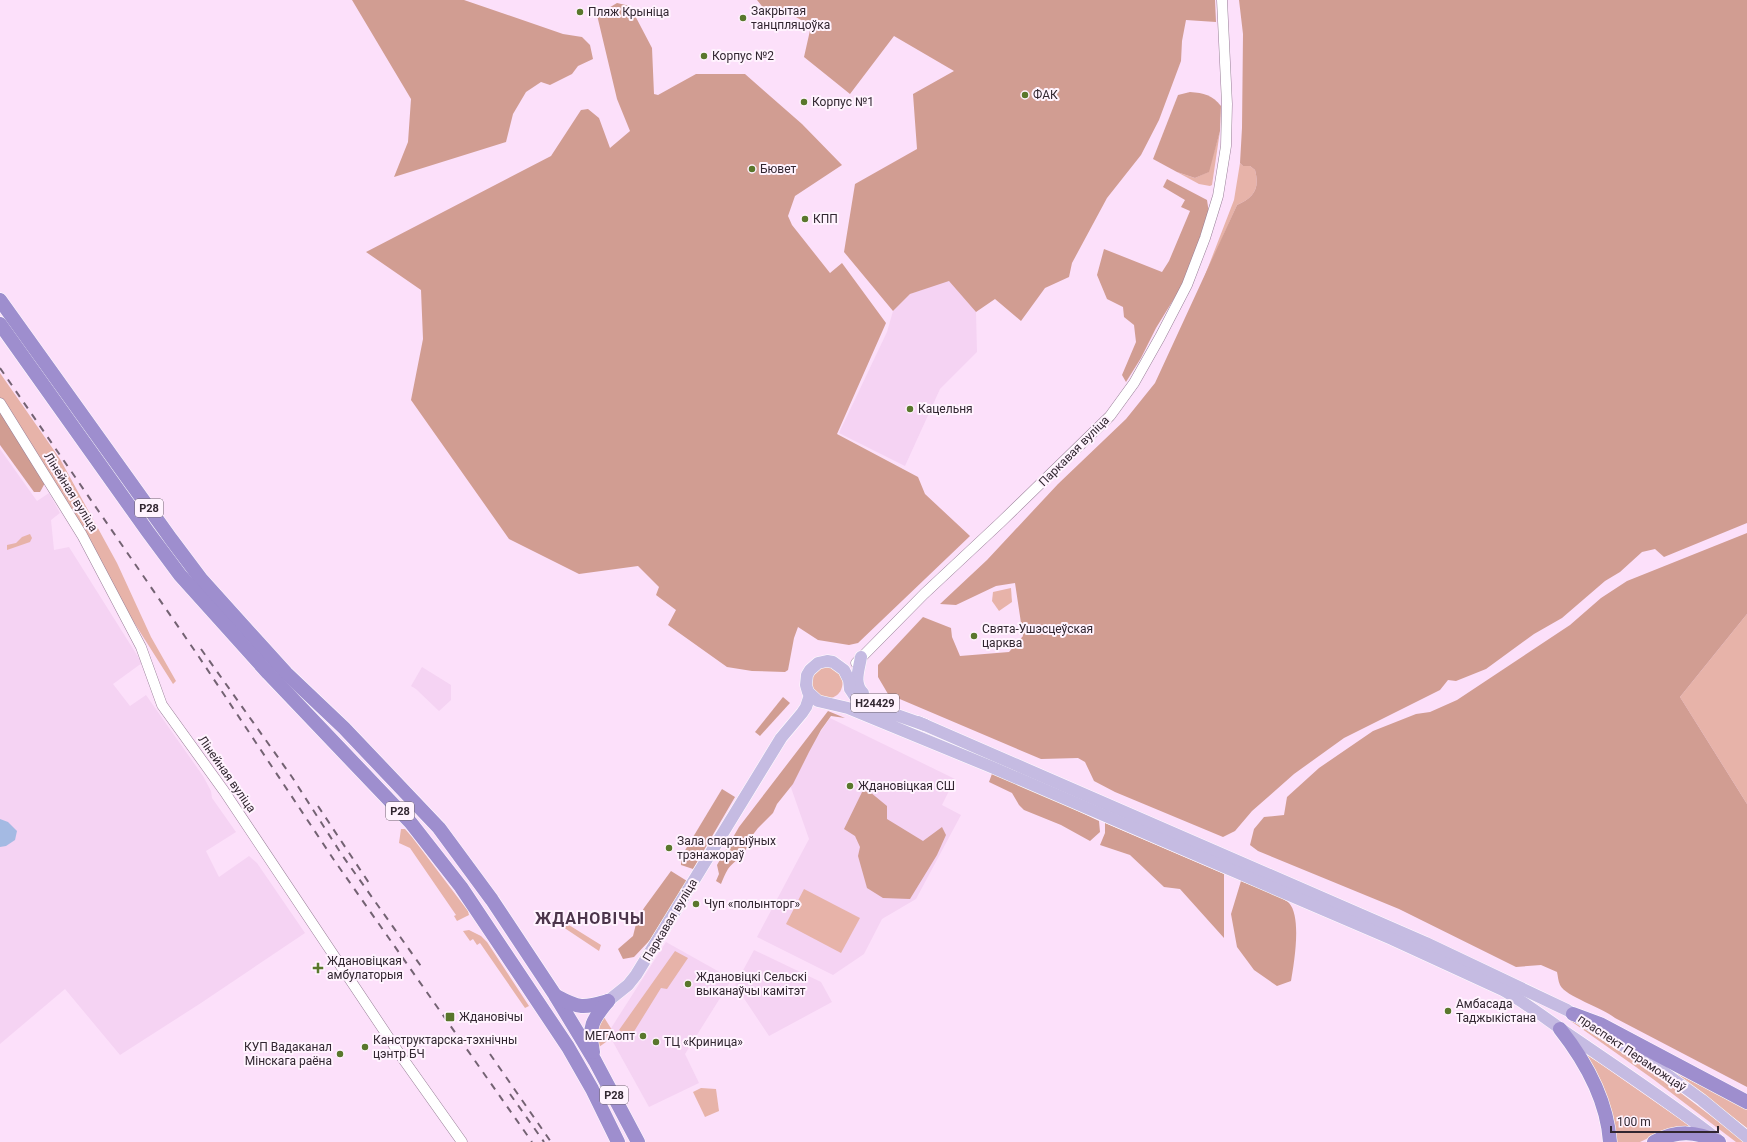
<svg xmlns="http://www.w3.org/2000/svg" width="1747" height="1142" viewBox="0 0 1747 1142" font-family="Roboto,sans-serif">
<style>
.built{fill:#f5d3f3}
.green{fill:#e7b3a9}
.forest{fill:#d19d92}
.water{fill:#a4bae3}
.lines{fill:none;stroke-linecap:round;stroke-linejoin:round}
.minor-casing{stroke:#977e96;stroke-width:11}
.major-casing{stroke:#fff;stroke-width:13}
.highway-casing{stroke:#fff;stroke-width:15}
.minor{stroke:#fff;stroke-width:10}
.major{stroke:#c5bbe2;stroke-width:12}
.highway{stroke:#9e8ece;stroke-width:14}
.rail{stroke:#736272;stroke-width:2;stroke-dasharray:7 7;stroke-linecap:butt}
.poi-dot{fill:#59772c;stroke:#fff3fe;stroke-width:1.5}
.labels{text-anchor:middle;dominant-baseline:central;stroke-width:4;stroke-linejoin:round;paint-order:stroke}
.shield{fill:#fff3fe;stroke:#6f646e;stroke-width:1}
.shield-label{font-size:11px;font-weight:bold;fill:#312630}
.poi-label{font-size:12px;fill:#312630;stroke:#fff3fe;text-anchor:start}
.street-label{font-size:12px;fill:#312630;stroke:#fff3fe}
.district-label{font-size:16px;font-weight:bold;letter-spacing:1px;fill:#4c354b;stroke:#fff3fe}
</style>
<rect width="100%" height="100%" fill="#fce0fa"/>
<g class="built">
<polygon points="949,280 976,312 977,352 940,389 905,466 839,433 887,332 893,311 910,294"/>
<polygon points="0,449 37,501 49,493 60,513 51,520 54,550 69,547 142,663 113,684 130,706 146,695 203,776 211,791 212,798 236,832 206,851 219,877 249,856 257,863 305,933 201,1003 120,1055 65,989 0,1044"/>
<polygon points="422,667 451,685 451,700 439,711 416,689 411,686"/>
<polygon points="830,718 955,779 942,805 961,815 916,899 882,919 864,954 833,975 757,937 809,839 788,779"/>
<polygon points="666,942 732,979 685,1054 699,1083 649,1107 608,1033"/>
<polygon points="754,950 821,982 832,1002 769,1036 735,985"/>
</g>
<g class="green">
<polygon points="1220,131 1212,185 1210,186 1199,184 1177,172 1195,178 1208,172"/>
<path d="M1240,163L1243,166H1250L1255,170C1260,189 1254,197 1237,205L1202,283L1234,200Z"/>
<polygon points="0,373 60,459 117,563 151,637 176,681 173,684 97,564 0,403"/>
<polygon points="30,534 32,538 30,542 7,550 7,545 16,543 22,537"/>
<polygon points="1011,588 1012,602 999,611 992,601 993,592"/>
<polygon points="1747,614 1747,804 1680,697"/>
<path d="M827,665L842,675C844,688 841,697 826,699L814,693L810,679L811,674Z"/>
<polygon points="401,829 405,829 412,837 468,911 469,915 457,921 454,916 456,915 410,848 399,843"/>
<polygon points="804,889 860,918 841,953 786,924"/>
<polygon points="560,918 564,922 601,945 599,951 557,923"/>
<polygon points="469,930 481,936 487,942 529,1006 525,1008 480,943 477,945 473,939 470,941 463,931"/>
<polygon points="675,951 688,958 667,989 661,988 630,1038 619,1030"/>
<polygon points="602,1014 612,1030 606,1042 599,1047 595,1026"/>
<polygon points="1572,1015 1656,1074 1745,1142 1736,1142 1653,1079 1568,1019 1567,1016"/>
<polygon points="1579,1049 1690,1126 1675,1127 1663,1131 1640,1142 1613,1142"/>
<polygon points="1671,1071 1747,1108 1747,1128"/>
<polygon points="701,1088 716,1089 719,1111 705,1117 693,1092"/>
</g>
<g class="forest">
<polygon points="352,0 464,0 563,34 582,37 590,45 593,59 578,66 572,74 550,85 541,82 526,92 513,114 506,142 394,177 408,142 411,99"/>
<polygon points="757,0 1215,0 1216,22 1186,20 1182,41 1181,61 1159,120 1141,155 1107,198 1072,263 1069,277 1045,288 1021,321 995,299 976,312 949,281 910,294 893,311 844,252 855,184 917,149 913,94 954,71 894,36 850,94 804,57 811,26 791,14 769,15"/>
<path d="M1239,0H1747V523L1664,557L1655,549L1642,552L1620,572L1605,581L1562,618L1534,634L1486,669L1456,681L1448,680L1440,690L1344,738L1294,774L1252,811L1235,831L1223,837L1115,792L1094,781L1085,762L1078,758L1041,759L888,694L878,677V665L923,617L951,628L952,637L960,656L1009,652L1023,636L1015,583L996,586L956,605L940,604L987,560L1058,484L1126,419L1155,383L1237,205C1254,197 1260,189 1255,170L1250,166H1243L1240,163L1242,128L1243,34Z"/>
<polygon points="617,3 630,6 652,48 654,94 658,95 696,74 745,74 802,124 842,165 795,196 788,216 792,225 830,273 842,263 886,323 837,434 918,477 925,494 970,536 858,643 849,645 818,640 798,627 794,638 788,670 785,672 752,671 727,667 668,625 676,610 656,595 659,587 638,566 579,574 509,539 411,400 423,339 421,290 366,252 551,156 581,110 588,109 599,118 610,148 630,131 617,99 597,15"/>
<path d="M1190,92C1204,93 1212,95 1221,106L1220,131L1209,172L1195,178L1177,172L1153,159L1178,95Z"/>
<polygon points="1167,179 1207,200 1209,213 1183,284 1156,328 1141,358 1126,382 1122,375 1136,342 1134,325 1124,317 1123,307 1107,299 1097,275 1104,249 1162,272 1169,261 1190,211 1181,207 1185,200 1163,187"/>
<polygon points="0,411 45,483 40,492 34,492 0,445"/>
<path d="M1747,533V614L1680,697L1747,804V1087L1615,1018C1602,1007 1566,997 1560,985C1558,981 1558,976 1557,972L1541,965L1516,967L1399,909L1258,851L1250,845L1254,829L1264,817L1284,815L1287,797L1319,768L1373,731L1416,714L1430,712L1457,700L1570,625L1601,598L1627,581Z"/>
<polygon points="783,697 790,703 760,736 755,732"/>
<path d="M828,711L845,718L831,716L821,730L809,752L793,784L777,804L773,813L758,828L748,841C749,852 734,861 728,869C725,874 723,879 721,884L716,881L719,874L717,865L739,827Z"/>
<polygon points="993,771 1099,821 1100,832 1090,841 1061,825 1024,810 1019,805 1012,793 989,782"/>
<polygon points="722,789 735,797 693,869 681,865 681,857"/>
<polygon points="863,790 870,792 887,806 887,819 923,841 942,827 946,835 937,855 910,899 883,898 867,888 858,856 860,847 855,836 844,829"/>
<polygon points="1105,823 1224,874 1224,938 1180,889 1164,887 1130,855 1100,845 1105,833"/>
<polygon points="671,871 687,881 650,940 634,957 623,959 618,949 633,936 637,920 644,908"/>
<path d="M1241,881C1252,886 1282,896 1289,903C1302,917 1294,963 1291,981L1277,986L1254,970L1237,947L1231,914Z"/>
</g>
<polygon class="water" points="0,819 8,822 17,831 15,840 6,846 0,847"/>
<g class="lines">
<g class="minor-casing">
<g id="minor">
<polyline points="0,403 82,535 141,647 162,705 224,791 401,1056 462,1142"/>
<polyline points="856,663 924,594 1001,522 1110,416 1134,383 1160,337 1187,285 1205,238 1218,196 1226,146 1227,104 1222,0"/>
</g>
</g>
<g class="major-casing">
<g id="major">
<path d="M861,657C859,670 853,683 863,693"/>
<polyline points="918,722 1426,943 1567,1010 1658,1068 1702,1100 1747,1137"/>
<path d="M925,725L888,712L856,698L850,689L849,680L844,670L833,662L827,661L818,663L810,670L807,675L806,685L808,692L818,701L848,708L989,766L1392,939L1503,990C1528,1004 1550,1022 1574,1038C1622,1071 1671,1103 1717,1139"/>
<polyline points="608,1001 628,985 636,975 781,738 802,713 806,707 810,695"/>
</g>
</g>
<g class="highway-casing">
<g id="highway">
<polyline points="0,300 171,539 201,579 286,673 344,728 439,828 492,900 555,995 595,1061 638,1142"/>
<polyline points="0,324 148,532 180,575 268,673 411,823 461,887 568,1047 592,1089 618,1142"/>
<path d="M556,996C580,1009 583,1008 608,1001"/>
<polyline points="1573,1014 1600,1024 1747,1102"/>
<path d="M1560,1029C1586,1062 1607,1100 1610,1142"/>
<path d="M593,1052C588,1027 592,1020 608,1001"/>
<path d="M1654,1142C1677,1130 1696,1131 1719,1142"/>
</g>
</g>
<use href="#minor" class="minor"/>
<use href="#major" class="major"/>
<use href="#highway" class="highway"/>
<g class="rail">
<polyline points="0,368 197,654 334,860 532,1142"/>
<polyline points="201,649 292,777 342,855 423,969"/>
<polyline points="318,806 371,886"/>
<polyline points="490,1054 551,1142"/>
<polyline points="510,1094 544,1142"/>
</g>
</g>
<g class="poi-dot">
<circle cx="580" cy="12" r="4"/>
<circle cx="743" cy="18" r="4"/>
<circle cx="704" cy="56" r="4"/>
<circle cx="1025" cy="95" r="4"/>
<circle cx="804" cy="102" r="4"/>
<circle cx="752" cy="169" r="4"/>
<circle cx="805" cy="219" r="4"/>
<circle cx="910" cy="409" r="4"/>
<circle cx="974" cy="636" r="4"/>
<circle cx="850" cy="786" r="4"/>
<circle cx="669" cy="848" r="4"/>
<circle cx="696" cy="904" r="4"/>
<path d="M316 962h4v4h4v4h-4v4h-4v-4h-4v-4h4z"/>
<circle cx="688" cy="984" r="4"/>
<circle cx="1448" cy="1011" r="4"/>
<rect x="445" y="1012" width="10" height="10" rx="2"/>
<circle cx="643" cy="1036" r="4"/>
<circle cx="656" cy="1042" r="4"/>
<circle cx="365" cy="1047" r="4"/>
<circle cx="340" cy="1054" r="4"/>
</g>
<g class="labels">
<g class="shield">
<rect x="135" y="499" width="28" height="18" rx="3"/>
<rect x="851" y="694" width="48" height="18" rx="3"/>
<rect x="386" y="802" width="28" height="18" rx="3"/>
<rect x="600" y="1086" width="28" height="18" rx="3"/>
</g>
<g class="shield-label">
<text x="149" y="508">Р28</text>
<text x="875" y="703">Н24429</text>
<text x="400" y="811">Р28</text>
<text x="614" y="1095">Р28</text>
</g>
<g class="poi-label">
<text x="751" y="11">Закрытая<tspan x="751" dy="14">танцпляцоўка</tspan></text>
<text x="588" y="12">Пляж Крыніца</text>
<text x="712" y="56">Корпус №2</text>
<text x="1033" y="95">ФАК</text>
<text x="812" y="102">Корпус №1</text>
<text x="760" y="169">Бювет</text>
<text x="813" y="219">КПП</text>
<text x="918" y="409">Кацельня</text>
<text x="982" y="629">Свята-Ушэсцеўская<tspan x="982" dy="14">царква</tspan></text>
<text x="858" y="786">Ждановіцкая СШ</text>
<text x="677" y="841">Зала спартыўных<tspan x="677" dy="14">трэнажораў</tspan></text>
<text x="704" y="904">Чуп «полынторг»</text>
<text x="327" y="961">Ждановіцкая<tspan x="327" dy="14">амбулаторыя</tspan></text>
<text x="696" y="977">Ждановіцкі Сельскі<tspan x="696" dy="14">выканаўчы камітэт</tspan></text>
<text x="1456" y="1004">Амбасада<tspan x="1456" dy="14">Таджыкістана</tspan></text>
<text x="459" y="1017">Ждановічы</text>
<text x="635" y="1036" text-anchor="end">МЕГАопт</text>
<text x="373" y="1040">Канструктарска-тэхнічны<tspan x="373" dy="14">цэнтр БЧ</tspan></text>
<text x="664" y="1042">ТЦ «Криница»</text>
<text x="332" y="1047" text-anchor="end">КУП Вадаканал<tspan x="332" dy="14">Мінскага раёна</tspan></text>
</g>
<g class="street-label">
<text transform="translate(1074 451) rotate(-45)">Паркавая вуліца</text>
<text transform="translate(71 492) rotate(58)">Лінейная вуліца</text>
<text transform="translate(227 774) rotate(55)">Лінейная вуліца</text>
<text transform="translate(670 920) rotate(-59)">Паркавая вуліца</text>
<text transform="translate(1632 1053) rotate(34)">праспект Пераможцаў</text>
</g>
<g class="district-label">
<text x="590" y="918">ЖДАНОВІЧЫ</text>
</g>
</g>
<path d="M1611 1126v6h107v-6" fill="none" stroke="#312630" stroke-width="2"/>
<text x="1617" y="1126" font-size="12" fill="#312630" stroke="#fff3fe" stroke-width="3" paint-order="stroke">100 m</text>
</svg>
